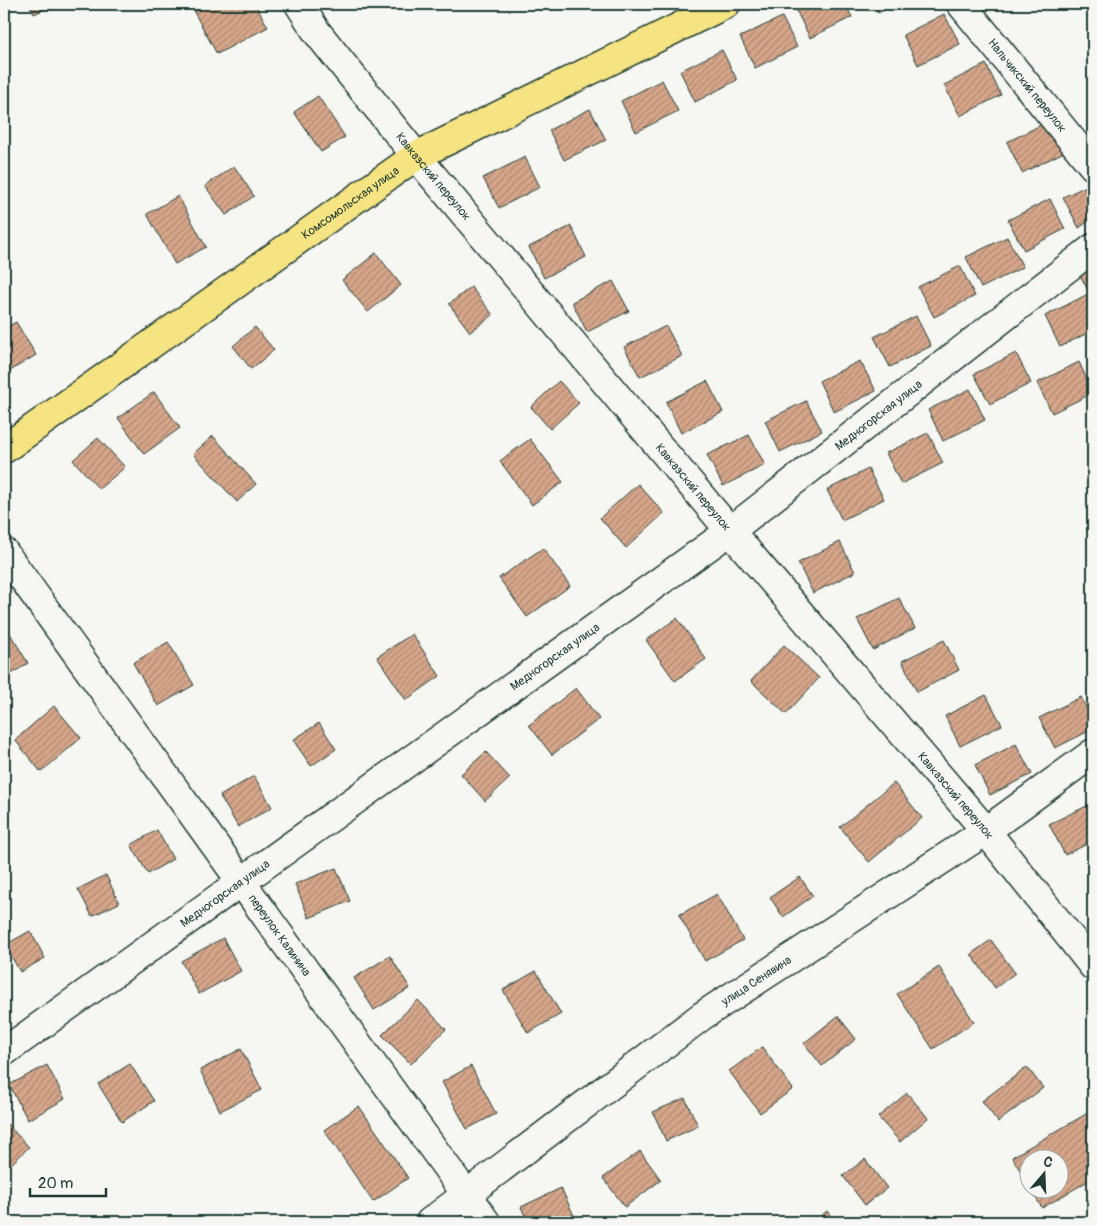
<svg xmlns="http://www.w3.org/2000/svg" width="1097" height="1226" viewBox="0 0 1097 1226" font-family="Pangolin,sans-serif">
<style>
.building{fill:url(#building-hatch);stroke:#1f3d34}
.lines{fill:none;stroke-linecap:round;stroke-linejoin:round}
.minor-casing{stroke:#1f3d34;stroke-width:31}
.major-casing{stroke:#1f3d34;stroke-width:31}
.minor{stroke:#f6f6f2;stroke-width:28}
.major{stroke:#f6e381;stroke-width:28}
.labels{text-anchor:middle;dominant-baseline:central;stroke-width:4;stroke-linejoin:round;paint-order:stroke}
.street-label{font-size:12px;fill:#1f3d34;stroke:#f6f6f2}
</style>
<defs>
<pattern id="building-hatch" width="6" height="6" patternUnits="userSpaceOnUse" patternTransform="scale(1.25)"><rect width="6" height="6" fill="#d7a68a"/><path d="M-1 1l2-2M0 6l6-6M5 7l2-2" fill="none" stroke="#ae8872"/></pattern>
</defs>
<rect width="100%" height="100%" fill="#f6f6f2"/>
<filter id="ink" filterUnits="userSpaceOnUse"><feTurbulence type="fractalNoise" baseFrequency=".02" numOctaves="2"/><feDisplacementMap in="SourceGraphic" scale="10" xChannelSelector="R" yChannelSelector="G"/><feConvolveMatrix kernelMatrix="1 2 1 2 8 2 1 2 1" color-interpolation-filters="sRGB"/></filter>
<g filter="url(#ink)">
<g class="building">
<polygon points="29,4 56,4 34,14"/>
<polygon points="209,4 255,4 268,27 217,54 194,12"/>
<polygon points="802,4 845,4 852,17 810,38 795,8"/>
<polygon points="873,4 896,4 878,13"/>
<polygon points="944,14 960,44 918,65 903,35"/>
<polygon points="782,17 797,47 755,68 740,37"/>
<polygon points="722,50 737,80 695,102 680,71"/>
<polygon points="986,64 1001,95 960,116 944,85"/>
<polygon points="662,80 678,111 636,132 621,101"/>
<polygon points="318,96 345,137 321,152 294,112"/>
<polygon points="590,109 606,140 564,160 549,130"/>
<polygon points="1049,121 1064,152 1022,173 1007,142"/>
<polygon points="525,157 540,187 499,208 483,178"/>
<polygon points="234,166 254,196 226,215 205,186"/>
<polygon points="1093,183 1093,218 1079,228 1063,197"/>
<polygon points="178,196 206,247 175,264 147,214"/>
<polygon points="1050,199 1065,229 1024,250 1008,220"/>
<polygon points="571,226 586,257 544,278 529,247"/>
<polygon points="1007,237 1023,267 981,288 966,257"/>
<polygon points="376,253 401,285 368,312 342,280"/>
<polygon points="960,266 975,296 934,317 918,287"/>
<polygon points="1093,268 1093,300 1080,275"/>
<polygon points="613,281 629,311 587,332 572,302"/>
<polygon points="471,287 493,315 470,332 449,304"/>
<polygon points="1086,295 1093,309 1093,330 1060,347 1045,316"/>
<polygon points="916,316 931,346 890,367 874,337"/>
<polygon points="16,322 36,355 5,374 4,329"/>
<polygon points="666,326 682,356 640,377 624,347"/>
<polygon points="255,327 274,350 251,369 233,346"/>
<polygon points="1016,353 1031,383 990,404 974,374"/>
<polygon points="860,361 876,391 834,412 819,381"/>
<polygon points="1079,362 1093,393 1052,413 1037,383"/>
<polygon points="559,381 579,403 550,429 531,407"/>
<polygon points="707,381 723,412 681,433 666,402"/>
<polygon points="970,389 985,420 943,441 928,410"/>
<polygon points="154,392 180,428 144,454 118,418"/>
<polygon points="806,401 822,431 780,452 765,421"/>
<polygon points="928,433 943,463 901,484 886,453"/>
<polygon points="749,435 765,465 723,486 707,455"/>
<polygon points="213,436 256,484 237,502 193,454"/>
<polygon points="98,438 125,467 99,489 73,460"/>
<polygon points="530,439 563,482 532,505 500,461"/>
<polygon points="868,469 884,499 842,520 827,490"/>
<polygon points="638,484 664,513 626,548 600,518"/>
<polygon points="840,542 855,572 813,593 798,563"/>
<polygon points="543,548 570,586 527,617 499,578"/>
<polygon points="899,598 915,628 873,650 857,619"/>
<polygon points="677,618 706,659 675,681 646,640"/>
<polygon points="9,632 28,663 4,679 4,636"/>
<polygon points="412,634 440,676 406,700 377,657"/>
<polygon points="944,640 959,670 917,692 902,661"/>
<polygon points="168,642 194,685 158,706 133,663"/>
<polygon points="784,645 819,678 786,714 751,681"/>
<polygon points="576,688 599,719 552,755 529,725"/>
<polygon points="986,695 1002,725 960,746 945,716"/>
<polygon points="1081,697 1093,721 1093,729 1055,748 1039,718"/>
<polygon points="54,706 81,738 41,772 15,740"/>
<polygon points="319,723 336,749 311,766 293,740"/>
<polygon points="1016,744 1032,774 990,795 975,765"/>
<polygon points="486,752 510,778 485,801 461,774"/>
<polygon points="254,776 272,807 238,827 220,796"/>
<polygon points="894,783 922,818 869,862 840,827"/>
<polygon points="1091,804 1093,808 1093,841 1065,855 1049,824"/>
<polygon points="157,830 173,859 148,874 131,845"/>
<polygon points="336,868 350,901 309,918 295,884"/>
<polygon points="106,875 119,903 92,916 78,889"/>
<polygon points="800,877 813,896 783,917 770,897"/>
<polygon points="717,894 743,940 705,961 679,915"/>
<polygon points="30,931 45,958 20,972 5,945"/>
<polygon points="223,938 241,971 199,994 181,961"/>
<polygon points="991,940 1015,973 995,988 971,954"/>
<polygon points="390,956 410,988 374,1010 354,978"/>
<polygon points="939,967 974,1022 933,1049 897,994"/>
<polygon points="536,971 561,1014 528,1033 503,990"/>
<polygon points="418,1000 446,1029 411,1064 382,1035"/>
<polygon points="838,1016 856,1039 822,1066 804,1043"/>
<polygon points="762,1047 793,1089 760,1113 729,1071"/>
<polygon points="241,1049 262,1090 220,1111 200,1070"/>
<polygon points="130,1064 154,1101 122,1122 98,1084"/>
<polygon points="47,1065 65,1099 28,1120 9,1085"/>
<polygon points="471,1066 496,1114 467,1129 442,1082"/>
<polygon points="1027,1067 1043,1088 998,1122 982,1101"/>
<polygon points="907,1093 928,1118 900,1142 878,1117"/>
<polygon points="685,1098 698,1126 666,1141 653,1112"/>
<polygon points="359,1106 408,1178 373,1202 324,1130"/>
<polygon points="1093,1110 1093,1178 1042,1208 1030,1188 1060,1188 1060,1158 1030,1158 1030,1187 1012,1157"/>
<polygon points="4,1121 29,1147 4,1171"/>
<polygon points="640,1151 661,1180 625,1207 603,1178"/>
<polygon points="865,1159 887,1188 865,1205 843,1176"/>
<polygon points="561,1188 577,1222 528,1222 521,1207"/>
<polygon points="827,1211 835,1222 813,1222"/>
</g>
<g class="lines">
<g class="minor-casing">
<g id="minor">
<path id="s1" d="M299,4L316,31L416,156L730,531L986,831L1093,966"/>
<path id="s2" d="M961,4L1093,166"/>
<path id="s3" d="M4,552L486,1222"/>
<path id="s4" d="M4,1052L730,531L1093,248"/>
<path id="s5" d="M430,1222L702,1016L986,831L1093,753"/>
</g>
</g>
<g class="major-casing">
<g id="major">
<path id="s6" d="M4,449L416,156L726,4"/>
</g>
</g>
<use href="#minor" class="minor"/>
<use href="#major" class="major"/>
</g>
</g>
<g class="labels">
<g class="street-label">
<text stroke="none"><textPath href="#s2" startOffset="105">Нальчикский переулок</textPath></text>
<text stroke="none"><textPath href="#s1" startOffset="219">Кавказский переулок</textPath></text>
<text stroke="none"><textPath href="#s6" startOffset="425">Комсомольская улица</textPath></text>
<text stroke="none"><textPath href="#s4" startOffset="1082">Медногорская улица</textPath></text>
<text stroke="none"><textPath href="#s1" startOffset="624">Кавказский переулок</textPath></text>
<text stroke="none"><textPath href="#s4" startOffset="678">Медногорская улица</textPath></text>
<text stroke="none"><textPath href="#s1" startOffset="1029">Кавказский переулок</textPath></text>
<text stroke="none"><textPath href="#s4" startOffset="272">Медногорская улица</textPath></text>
<text stroke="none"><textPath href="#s3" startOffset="472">переулок Калинина</textPath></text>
<text stroke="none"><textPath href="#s5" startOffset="406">улица Сенявина</textPath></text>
</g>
</g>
<rect width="1097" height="1226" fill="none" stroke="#f6f6f2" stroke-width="20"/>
<rect x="10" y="10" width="1077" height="1206" fill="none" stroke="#1f3d34" stroke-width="2" filter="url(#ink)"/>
<g transform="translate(1044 1174) rotate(19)"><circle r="24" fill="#f6f6f2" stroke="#a0aca6"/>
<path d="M0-4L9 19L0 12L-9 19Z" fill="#1f3d34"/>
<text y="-8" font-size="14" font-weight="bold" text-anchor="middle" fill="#1f3d34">С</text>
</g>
<path d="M30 1188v8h76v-8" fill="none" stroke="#1f3d34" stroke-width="2.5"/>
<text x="38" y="1188" font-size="15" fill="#1f3d34" stroke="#f6f6f2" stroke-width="4" paint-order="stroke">20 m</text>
</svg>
